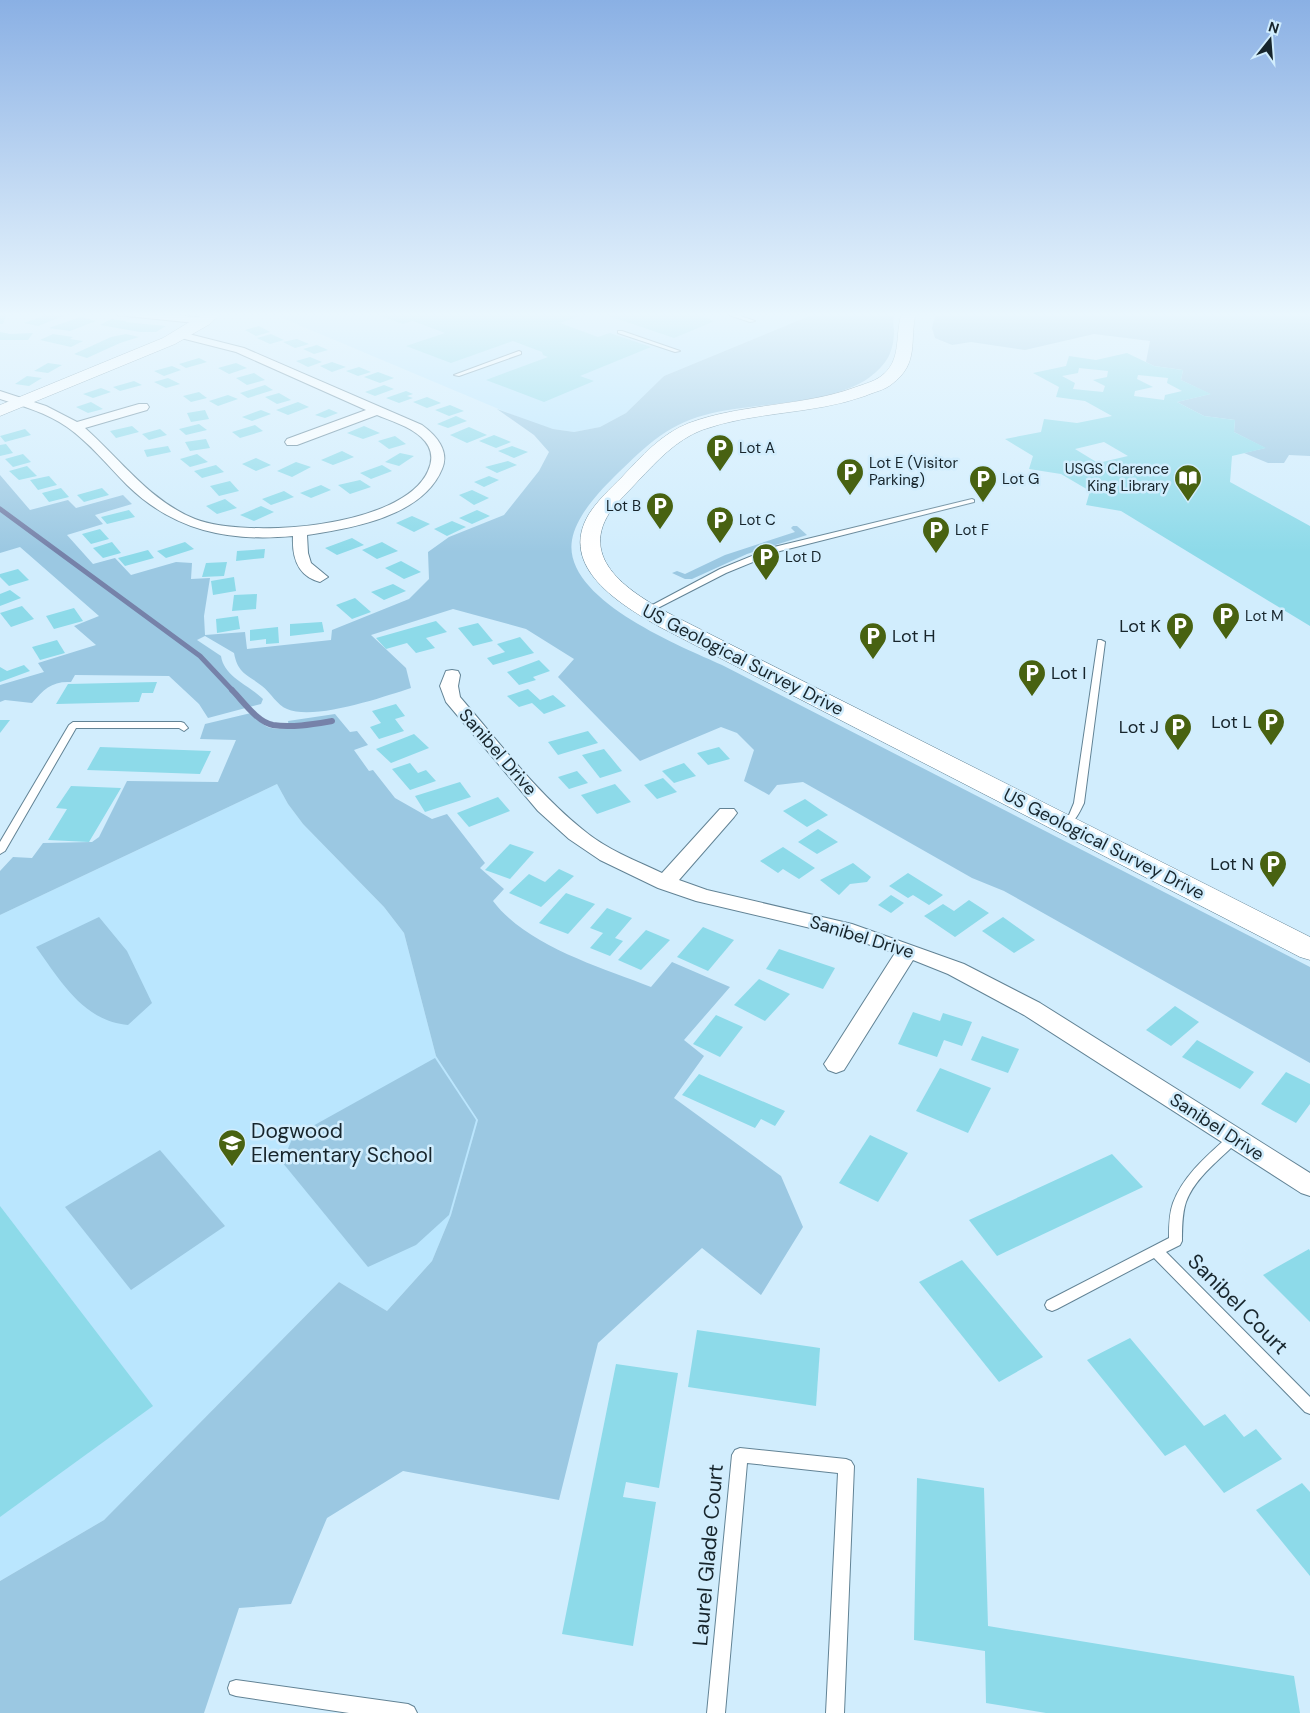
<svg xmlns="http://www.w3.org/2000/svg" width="1310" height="1713" viewBox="0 0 1310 1713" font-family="'DM Sans',sans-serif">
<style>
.built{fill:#bae6fe}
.green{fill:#9bc8e2}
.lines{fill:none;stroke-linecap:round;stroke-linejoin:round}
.stream-far1{stroke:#7682a9;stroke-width:5}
.stream{stroke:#7682a9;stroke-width:6}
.building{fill:#8ddae9;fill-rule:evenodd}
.lane-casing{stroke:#628395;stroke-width:2}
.street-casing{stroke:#628395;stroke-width:2}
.secondary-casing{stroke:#628395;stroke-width:1}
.lane{fill:#fff;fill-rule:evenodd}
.street{fill:#fff;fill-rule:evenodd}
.secondary{fill:#fff;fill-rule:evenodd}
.labels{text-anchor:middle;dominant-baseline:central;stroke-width:5;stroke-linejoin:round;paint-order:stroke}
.far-poi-label{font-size:15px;fill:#17252c;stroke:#d1edfd;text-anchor:start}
.poi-label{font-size:18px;fill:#17252c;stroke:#d1edfd;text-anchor:end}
.street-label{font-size:18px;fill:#17252c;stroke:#d1edfd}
.near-poi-label{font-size:21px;fill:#17252c;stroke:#d1edfd;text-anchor:start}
.near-street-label{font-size:21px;fill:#17252c;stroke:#d1edfd}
</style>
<rect width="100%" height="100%" fill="#d1edfd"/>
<g class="built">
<polygon points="268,312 819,312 664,376 626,413 600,427 574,432 553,429 527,421"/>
<polygon points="277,784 288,804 303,824 384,907 404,933 436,1056 478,1120 451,1215 432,1261 387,1311 339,1282 104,1520 0,1581 0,915"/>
</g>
<g class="green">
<path d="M819,312H895C893,317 893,324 894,330C894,352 887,364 870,377C831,406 752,402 705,415C665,425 642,450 613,478C597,494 576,517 572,540C562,599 680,646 722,665L1310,967V1063L1004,891L972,878L803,782L777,785L769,795L744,781L754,750L737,733L721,727L640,761L558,677L574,659L526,629L453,609L371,635L406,668L411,688C383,697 314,721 287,709C277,705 271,693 262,686C247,674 238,674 234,653L205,636L197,640L221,656C224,677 249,685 263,699L261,704L208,718L199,704L169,676L75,675L71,682C52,681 44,689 32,703L5,700L0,702V685L44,672L38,663L96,645L74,626L99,616L20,547L0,553V475L30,510L68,500L76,508L123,495L132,504L95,515L103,524L67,535L93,564L115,558L131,575L176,562L192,563L191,579L210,578L204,616L205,635L245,632L247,649L331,640L332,630L409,599L429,579L428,552L449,537L504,515L539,471L549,452L534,435L497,409L553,429L574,432L600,427L626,413L664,376Z"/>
<polygon points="936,312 1310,312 1310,456 1289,455 1284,463 1268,463 1244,453 1265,448 1234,432 1235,420 1204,416 1177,402 1210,394 1181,380 1183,370 1154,366 1146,362 1150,341 1094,334 1025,350 971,342 952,345 935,338 932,328"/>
<polygon points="793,526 797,526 807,535 747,554 692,579 685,579 672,573 677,571 685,574 725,555 795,532 791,528"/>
<path d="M251,713C266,728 268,730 289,728L288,721L335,714L350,732L357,731L368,745L354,750L369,771L373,770L395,798L432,819L447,814L485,863L480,868L504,889L493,901C527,946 600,967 651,987L672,962L730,987L684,1040L704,1056L674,1098L781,1176L803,1227L761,1295L702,1248L598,1343L559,1500L403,1471L327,1518L291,1604L239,1608L204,1713H0V1581L104,1520L339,1282L387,1311L432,1261L451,1215L478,1120L436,1056L404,933L384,907L303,824L288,804L277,784L0,915V871L13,857L32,858L43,843L92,842L99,837L127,781L218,782L236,740L200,739L205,724Z"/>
<path d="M99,917L127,951L152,1003L128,1025C83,1021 60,980 36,947Z"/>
<polygon points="435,1058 476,1120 449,1215 416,1245 368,1267 282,1162 293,1137"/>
<polygon points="160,1150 225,1226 131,1290 65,1207"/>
</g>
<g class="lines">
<polyline class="stream-far1" points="0,509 200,656 233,691"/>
<path class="stream" d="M232,690C243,701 257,722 273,725C292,728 314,724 332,721"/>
</g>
<g class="building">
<polygon points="0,312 13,312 11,316 6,316 3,324 0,324"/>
<polygon points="54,312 66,315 38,326 24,323"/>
<polygon points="370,312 590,312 560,323 598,337 610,333 651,347 580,376 594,381 544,402 486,380 548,357 543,355 542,352 513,341 451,363 406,346 445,333 413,321 403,324"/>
<polygon points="597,312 687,312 715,321 674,338"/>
<polygon points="80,317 96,321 70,331 49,328"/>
<polygon points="111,319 127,321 125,322 166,326 156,332 140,332 100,325"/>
<polygon points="259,326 270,332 256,336 245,330"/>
<polygon points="0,332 10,334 33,333 28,340 0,340"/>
<polygon points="53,334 73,337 70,339 83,341 71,347 40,340"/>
<polygon points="126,334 139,337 120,343 87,358 74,354 111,337"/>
<polygon points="271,334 284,340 270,344 257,338"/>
<polygon points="297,339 309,344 295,348 283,342"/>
<polygon points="317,345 328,350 314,354 303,349"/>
<path d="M1127,353L1154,366L1183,370L1181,380L1211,394L1177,402L1204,416L1235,420L1234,432L1266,448L1232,456L1230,482L1310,526V626L1121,511L1086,505L1090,491L1061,474L1029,469L1033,456L1005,439L1041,432L1044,419L1077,423L1112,416L1085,401L1056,397L1059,387L1033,373L1066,366L1069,356L1096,360ZM1079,368L1108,371L1107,377L1093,380L1105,386L1103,392L1073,389L1075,383L1062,376L1078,373ZM1138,375L1168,378L1167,383L1182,391L1165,395L1164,400L1134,396L1135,391L1153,387L1137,379ZM1104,442L1128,456L1098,463L1075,449Z"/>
<polygon points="310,357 322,362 308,367 296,361"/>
<polygon points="199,358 207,362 186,368 179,364"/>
<polygon points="332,362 346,367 332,372 320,366"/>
<polygon points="48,363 62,365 48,373 34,371"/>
<polygon points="236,363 247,368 229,374 218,368"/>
<polygon points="172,366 181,370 164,376 154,371"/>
<polygon points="359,367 371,372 358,376 346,371"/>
<polygon points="378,372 394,378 380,383 364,377"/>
<polygon points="254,373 265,380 247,385 236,378"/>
<polygon points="27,376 42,378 29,386 15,384"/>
<polygon points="168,378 180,384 166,388 154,382"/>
<polygon points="134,381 142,385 120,391 113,387"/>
<polygon points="265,385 273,390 248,398 240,393"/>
<polygon points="384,385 394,389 375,396 365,392"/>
<polygon points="101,388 111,392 93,398 83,394"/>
<polygon points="406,391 413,394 407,396 413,398 399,403 386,398"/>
<polygon points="199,392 207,398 191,402 183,396"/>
<polygon points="279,393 291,400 277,404 265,397"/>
<polygon points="228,395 238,399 218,406 209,401"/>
<polygon points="427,397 441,403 427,408 413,402"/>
<polygon points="91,402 103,409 88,413 76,407"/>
<polygon points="298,402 309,407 288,415 276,410"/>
<polygon points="450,405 464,411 449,416 435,410"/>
<polygon points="329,409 338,413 325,418 315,415"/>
<polygon points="205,410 209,419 191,422 187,413"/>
<polygon points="261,410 271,414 252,421 242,417"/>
<polygon points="456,416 467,421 448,428 437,424"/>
<polygon points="199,424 207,430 186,435 179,429"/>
<polygon points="255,425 263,431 240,438 232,432"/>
<polygon points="132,426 139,432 116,438 110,431"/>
<polygon points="364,426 380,433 363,439 347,433"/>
<polygon points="469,427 487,435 467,443 450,435"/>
<polygon points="25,429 31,435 5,442 0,436"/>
<polygon points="160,429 167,435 149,440 142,434"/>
<polygon points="494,435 511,442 496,448 479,441"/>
<polygon points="395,436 406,444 389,449 378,441"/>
<polygon points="206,439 210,448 190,451 185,442"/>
<polygon points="6,444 13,453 0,456 0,445"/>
<polygon points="168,446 171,452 147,457 144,450"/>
<polygon points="512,446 528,452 514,458 498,451"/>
<polygon points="342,451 354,457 333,465 321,460"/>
<polygon points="400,453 414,456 399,466 385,462"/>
<polygon points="23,454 31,462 13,467 5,459"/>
<polygon points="197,454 208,462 190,467 180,459"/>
<polygon points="256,458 271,465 256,471 242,464"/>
<polygon points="508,461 517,465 497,473 485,467"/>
<polygon points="296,462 311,467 292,477 277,471"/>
<polygon points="216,465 224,472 202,478 194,471"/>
<polygon points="382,465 392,471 371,479 360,473"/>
<polygon points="27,466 37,476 19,480 9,471"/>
<polygon points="49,476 57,485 38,490 30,480"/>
<polygon points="489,476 499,480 484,487 474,482"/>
<polygon points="360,480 371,487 350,494 338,485"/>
<polygon points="230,481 239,491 219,496 210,486"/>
<polygon points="321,485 331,490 311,498 300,493"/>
<polygon points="61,488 69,497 49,502 42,493"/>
<polygon points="102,488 109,495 84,502 77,495"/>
<polygon points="472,490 489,498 474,505 459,495"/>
<polygon points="284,491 294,497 271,505 262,499"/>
<polygon points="225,499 237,508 217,514 206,506"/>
<polygon points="261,506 274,512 254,521 240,515"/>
<polygon points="129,510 135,517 107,524 101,517"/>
<polygon points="477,510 490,516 472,524 459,518"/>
<polygon points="412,516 430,524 414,532 396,523"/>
<polygon points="452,521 466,527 447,536 434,529"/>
<polygon points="100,529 109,539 91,544 82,534"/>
<polygon points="352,538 364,545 337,555 325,548"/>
<polygon points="112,542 121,553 103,558 93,548"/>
<polygon points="185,542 194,549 166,558 157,551"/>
<polygon points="382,542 398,551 377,559 362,550"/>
<polygon points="265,549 264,558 236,561 237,551"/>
<polygon points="148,550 154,558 125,566 118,558"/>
<polygon points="401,561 421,572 404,579 385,568"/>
<polygon points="227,562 224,576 202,577 206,563"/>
<polygon points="18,569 29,580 9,586 0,577 0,574"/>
<polygon points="234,577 236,591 213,595 211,581"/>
<polygon points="393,584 406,591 384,600 371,592"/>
<polygon points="10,590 21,598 0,606 0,594"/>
<polygon points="257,594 256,609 232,611 234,595"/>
<polygon points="355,598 371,612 352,619 336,605"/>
<polygon points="22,606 34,619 11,627 0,613"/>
<polygon points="74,608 83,621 54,629 46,616"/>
<polygon points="238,616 240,629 217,633 216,619"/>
<polygon points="436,621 447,632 426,638 435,648 416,653 407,643 386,649 376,638"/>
<polygon points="322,622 324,632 290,636 290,624"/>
<polygon points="478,623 493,641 473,646 458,628"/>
<polygon points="278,627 279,643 266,644 266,639 250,641 250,630"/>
<polygon points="520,637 534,653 493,665 487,658 505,652 497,644"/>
<polygon points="57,640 65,653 40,660 32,647"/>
<polygon points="539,660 550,671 533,677 536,680 519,685 507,672"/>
<polygon points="24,665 30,671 0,682 0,667 7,671"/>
<polygon points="157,682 153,693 142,693 139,702 56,704 68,684"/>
<polygon points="528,689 540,700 553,695 566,706 544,714 532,703 519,707 507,696"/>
<polygon points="396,704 405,716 395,719 404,731 379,739 370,727 381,723 372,711"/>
<polygon points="0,720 10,720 0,733"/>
<polygon points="588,731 598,743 558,755 548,742"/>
<polygon points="414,734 429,748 391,763 376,749"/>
<polygon points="100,747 211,751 200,774 87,770"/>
<polygon points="719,747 730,759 708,765 697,753"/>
<polygon points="604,749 622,771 600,778 582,755"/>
<polygon points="410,763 418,773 426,770 436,781 410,790 392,769"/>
<polygon points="684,763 696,776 674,783 662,771"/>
<polygon points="577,771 588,783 569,789 558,777"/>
<polygon points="663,778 677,792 657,799 644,785"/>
<polygon points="460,782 471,797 425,812 415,796"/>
<polygon points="615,784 631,802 597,814 581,795"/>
<polygon points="71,786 121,788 89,842 48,840 67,809 56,808"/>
<polygon points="498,797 510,811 469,827 457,813"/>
<polygon points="805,799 828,815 807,827 783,811"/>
<polygon points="818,829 838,842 817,854 798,842"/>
<polygon points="510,844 534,852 510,879 485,870"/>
<polygon points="783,847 815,868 799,879 783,869 778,873 760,861"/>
<polygon points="853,863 871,877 867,882 850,884 839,895 820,880"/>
<polygon points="559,869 574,876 541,907 509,893 529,874 545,882"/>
<polygon points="908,873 943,895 929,905 913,895 908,898 889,886"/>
<polygon points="566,893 595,904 568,934 539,923"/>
<polygon points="891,895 904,903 891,913 878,905"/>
<polygon points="969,900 989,913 955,937 924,916 943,904 954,911"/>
<polygon points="607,908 632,918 615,938 623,941 610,956 590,948 603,933 590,928"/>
<polygon points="1003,917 1035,940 1014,953 982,931"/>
<polygon points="703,927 734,940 708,971 677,957"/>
<polygon points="646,930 670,940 641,970 618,960"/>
<polygon points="779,949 835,968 823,989 766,969"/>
<polygon points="759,979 790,994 765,1021 734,1005"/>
<polygon points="1175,1006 1199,1022 1171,1046 1146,1030"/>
<polygon points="913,1012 940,1021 943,1013 972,1022 962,1046 944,1040 937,1057 898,1044"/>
<polygon points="716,1015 743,1027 720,1057 693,1044"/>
<polygon points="982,1036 1019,1049 1008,1073 971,1060"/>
<polygon points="1197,1040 1254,1072 1240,1089 1182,1057"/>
<polygon points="940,1068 991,1088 968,1133 916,1111"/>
<polygon points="1286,1072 1310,1084 1310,1104 1296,1123 1261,1104"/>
<polygon points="699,1074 785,1111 775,1126 761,1119 755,1128 682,1095"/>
<polygon points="870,1135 908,1153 878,1202 839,1183"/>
<polygon points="1112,1154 1143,1187 997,1256 969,1220"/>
<polygon points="0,1206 153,1406 0,1517"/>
<polygon points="1309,1249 1310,1251 1310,1322 1263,1275"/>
<polygon points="962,1260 1043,1357 999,1382 919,1282"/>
<polygon points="697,1330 820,1348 816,1406 688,1387"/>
<polygon points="1130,1338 1204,1426 1225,1414 1244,1437 1256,1429 1282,1459 1224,1493 1185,1445 1165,1456 1087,1360"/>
<polygon points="616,1364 678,1373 659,1488 626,1482 623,1497 656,1502 633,1646 562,1634"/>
<polygon points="917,1478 984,1488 988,1626 1294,1676 1300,1713 1046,1713 986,1703 985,1651 914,1640"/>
<polygon points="1302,1483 1310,1492 1310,1576 1256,1510"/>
</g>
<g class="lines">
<g class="lane-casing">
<g id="lane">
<polygon points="720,312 728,312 755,321 750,322"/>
<polygon points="618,331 622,331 680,351 675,352 618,333"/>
<polygon points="519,351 521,352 521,354 459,376 454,375"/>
<polygon points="972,499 974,500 974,502 780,551 726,573 650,612 647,612 643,610 720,569 774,547"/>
<path d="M1098,640H1101L1105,642L1084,803C1079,813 1075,823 1064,827L1059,824L1069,815L1074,803Z"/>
<polygon points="73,722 181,722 184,723 188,728 184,731 179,728 76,728 5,851 0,854 0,842 69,725"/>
<path d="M1235,1132L1239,1134L1241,1137L1239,1140C1221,1159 1195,1177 1186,1202C1182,1214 1182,1228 1182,1241L1180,1245L1166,1252L1310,1397V1414L1305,1412L1154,1258L1057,1309L1052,1311L1047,1309L1045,1305L1047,1301L1169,1238C1169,1226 1169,1214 1173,1203C1184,1174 1209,1154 1231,1134Z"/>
<polygon points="740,1448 846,1459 851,1461 854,1466 844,1713 826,1713 838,1473 747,1463 725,1713 707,1713 732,1455 735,1450"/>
<polygon points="236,1680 408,1704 414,1707 417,1713 349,1713 236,1696 230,1694 228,1688 230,1682"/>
</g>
</g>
<g class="street-casing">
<g id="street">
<polygon points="112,312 147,312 205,318 211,321 205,324 117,315"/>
<path d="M181,332L244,348L422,425C436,435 450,451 442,469C423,516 353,528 307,535L308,553L311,563L328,577L320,582C297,576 292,557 293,536C229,542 174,531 127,485C108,466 90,443 67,427C47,413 23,406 0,399V391L46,406L77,422L139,404H147L149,407L147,410L85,428C121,460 150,501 195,519C246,539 403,528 428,471C434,458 432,447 421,437C409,426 391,421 377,415L297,445H287L285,442L287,439L366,410L236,352L177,337L175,335Z"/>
<path d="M452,670L458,671L460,675L458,686L460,697C499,742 536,792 582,829C605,849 635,860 662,873L720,809H734L737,813L734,817L679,880L707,890L852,924L964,964L1040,1003L1310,1173V1196L1301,1193L1024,1015L948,974L913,960L844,1070L836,1073L828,1070L824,1064L828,1058L895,953L840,935L696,901L658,888L600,860L569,839L538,811L446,702L440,686L446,671Z"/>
</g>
</g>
<g class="secondary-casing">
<g id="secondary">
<polygon points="206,312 222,312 210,324 175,344 0,416 0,405 163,338"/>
<path d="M902,312H916C909,341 920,363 892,384C885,390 874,392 865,396C812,415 754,411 702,430C676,440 657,461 638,481C629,491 618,501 610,512C576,563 638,597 676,617L1310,937V960L1300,957L660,627C621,605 557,567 589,514C598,500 610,489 622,477C642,456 661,434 689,423C743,403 802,407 856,387C864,384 873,382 880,377C903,361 894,336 902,312Z"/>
</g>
</g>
<use href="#lane" class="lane"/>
<use href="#street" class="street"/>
<use href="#secondary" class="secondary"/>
</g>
<linearGradient id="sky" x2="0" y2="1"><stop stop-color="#8ab0e4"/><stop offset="0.57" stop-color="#eaf7fe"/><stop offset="1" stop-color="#eaf7fe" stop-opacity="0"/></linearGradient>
<rect width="1310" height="552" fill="url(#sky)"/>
<defs>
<g id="parking-pin" transform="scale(1.4375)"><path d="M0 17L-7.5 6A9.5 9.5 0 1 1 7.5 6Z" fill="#486211" stroke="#d1edfd"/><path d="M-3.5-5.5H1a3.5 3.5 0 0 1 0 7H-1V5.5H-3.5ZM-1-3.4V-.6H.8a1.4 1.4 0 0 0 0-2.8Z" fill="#fff"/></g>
<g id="library-pin" transform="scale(1.4375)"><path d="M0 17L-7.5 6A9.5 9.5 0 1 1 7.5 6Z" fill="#486211" stroke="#d1edfd"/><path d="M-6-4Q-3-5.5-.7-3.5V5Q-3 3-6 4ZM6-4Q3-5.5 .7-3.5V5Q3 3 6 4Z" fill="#fff"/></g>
<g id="school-pin" transform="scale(1.4375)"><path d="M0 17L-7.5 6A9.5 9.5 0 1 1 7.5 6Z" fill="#486211" stroke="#d1edfd"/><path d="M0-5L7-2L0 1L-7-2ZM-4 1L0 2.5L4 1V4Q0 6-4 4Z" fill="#fff"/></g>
</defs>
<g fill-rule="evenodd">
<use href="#parking-pin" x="720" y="448"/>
<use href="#parking-pin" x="850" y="472"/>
<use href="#library-pin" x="1188" y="478"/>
<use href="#parking-pin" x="983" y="479"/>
<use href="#parking-pin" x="660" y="506"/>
<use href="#parking-pin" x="720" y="520"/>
<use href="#parking-pin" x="936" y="530"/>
<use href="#parking-pin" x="766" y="557"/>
<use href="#parking-pin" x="1226" y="616"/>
<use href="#parking-pin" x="1180" y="626"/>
<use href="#parking-pin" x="873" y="636"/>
<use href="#parking-pin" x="1032" y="673"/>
<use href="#parking-pin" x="1271" y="722"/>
<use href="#parking-pin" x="1178" y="727"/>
<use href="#parking-pin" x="1273" y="864"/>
<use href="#school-pin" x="232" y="1143"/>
</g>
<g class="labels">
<g class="far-poi-label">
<text x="739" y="448">Lot A</text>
<text x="869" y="463">Lot E (Visitor<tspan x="869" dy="17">Parking)</tspan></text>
<text x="1169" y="469" text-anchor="end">USGS Clarence<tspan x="1169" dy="17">King Library</tspan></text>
<text x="1002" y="479">Lot G</text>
<text x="641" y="506" text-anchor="end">Lot B</text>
<text x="739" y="520">Lot C</text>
<text x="955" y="530">Lot F</text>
<text x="785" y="557">Lot D</text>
<text x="1245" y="616">Lot M</text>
</g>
<g class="poi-label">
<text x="1161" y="626">Lot K</text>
<text x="892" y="636" text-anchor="start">Lot H</text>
<text x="1051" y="673" text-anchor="start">Lot I</text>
<text x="1252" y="722">Lot L</text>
<text x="1159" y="727">Lot J</text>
<text x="1254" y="864">Lot N</text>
</g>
<g class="street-label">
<text transform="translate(743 660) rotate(27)">US Geological Survey Drive</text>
<text transform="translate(498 752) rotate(49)">Sanibel Drive</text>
<text transform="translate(1104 844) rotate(27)">US Geological Survey Drive</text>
<text transform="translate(862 937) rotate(17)">Sanibel Drive</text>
<text transform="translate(1217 1127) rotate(33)">Sanibel Drive</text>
</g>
<g class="near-poi-label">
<text x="251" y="1131">Dogwood<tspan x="251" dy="24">Elementary School</tspan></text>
</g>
<g class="near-street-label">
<text transform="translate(1238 1304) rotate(45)">Sanibel Court</text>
<text transform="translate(708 1555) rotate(-85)">Laurel Glade Court</text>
</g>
</g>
<g transform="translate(1270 40) rotate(17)" stroke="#d1edfd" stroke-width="4" paint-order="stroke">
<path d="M0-4L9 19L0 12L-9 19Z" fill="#17252c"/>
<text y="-8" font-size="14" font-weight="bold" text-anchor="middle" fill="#17252c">N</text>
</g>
</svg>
